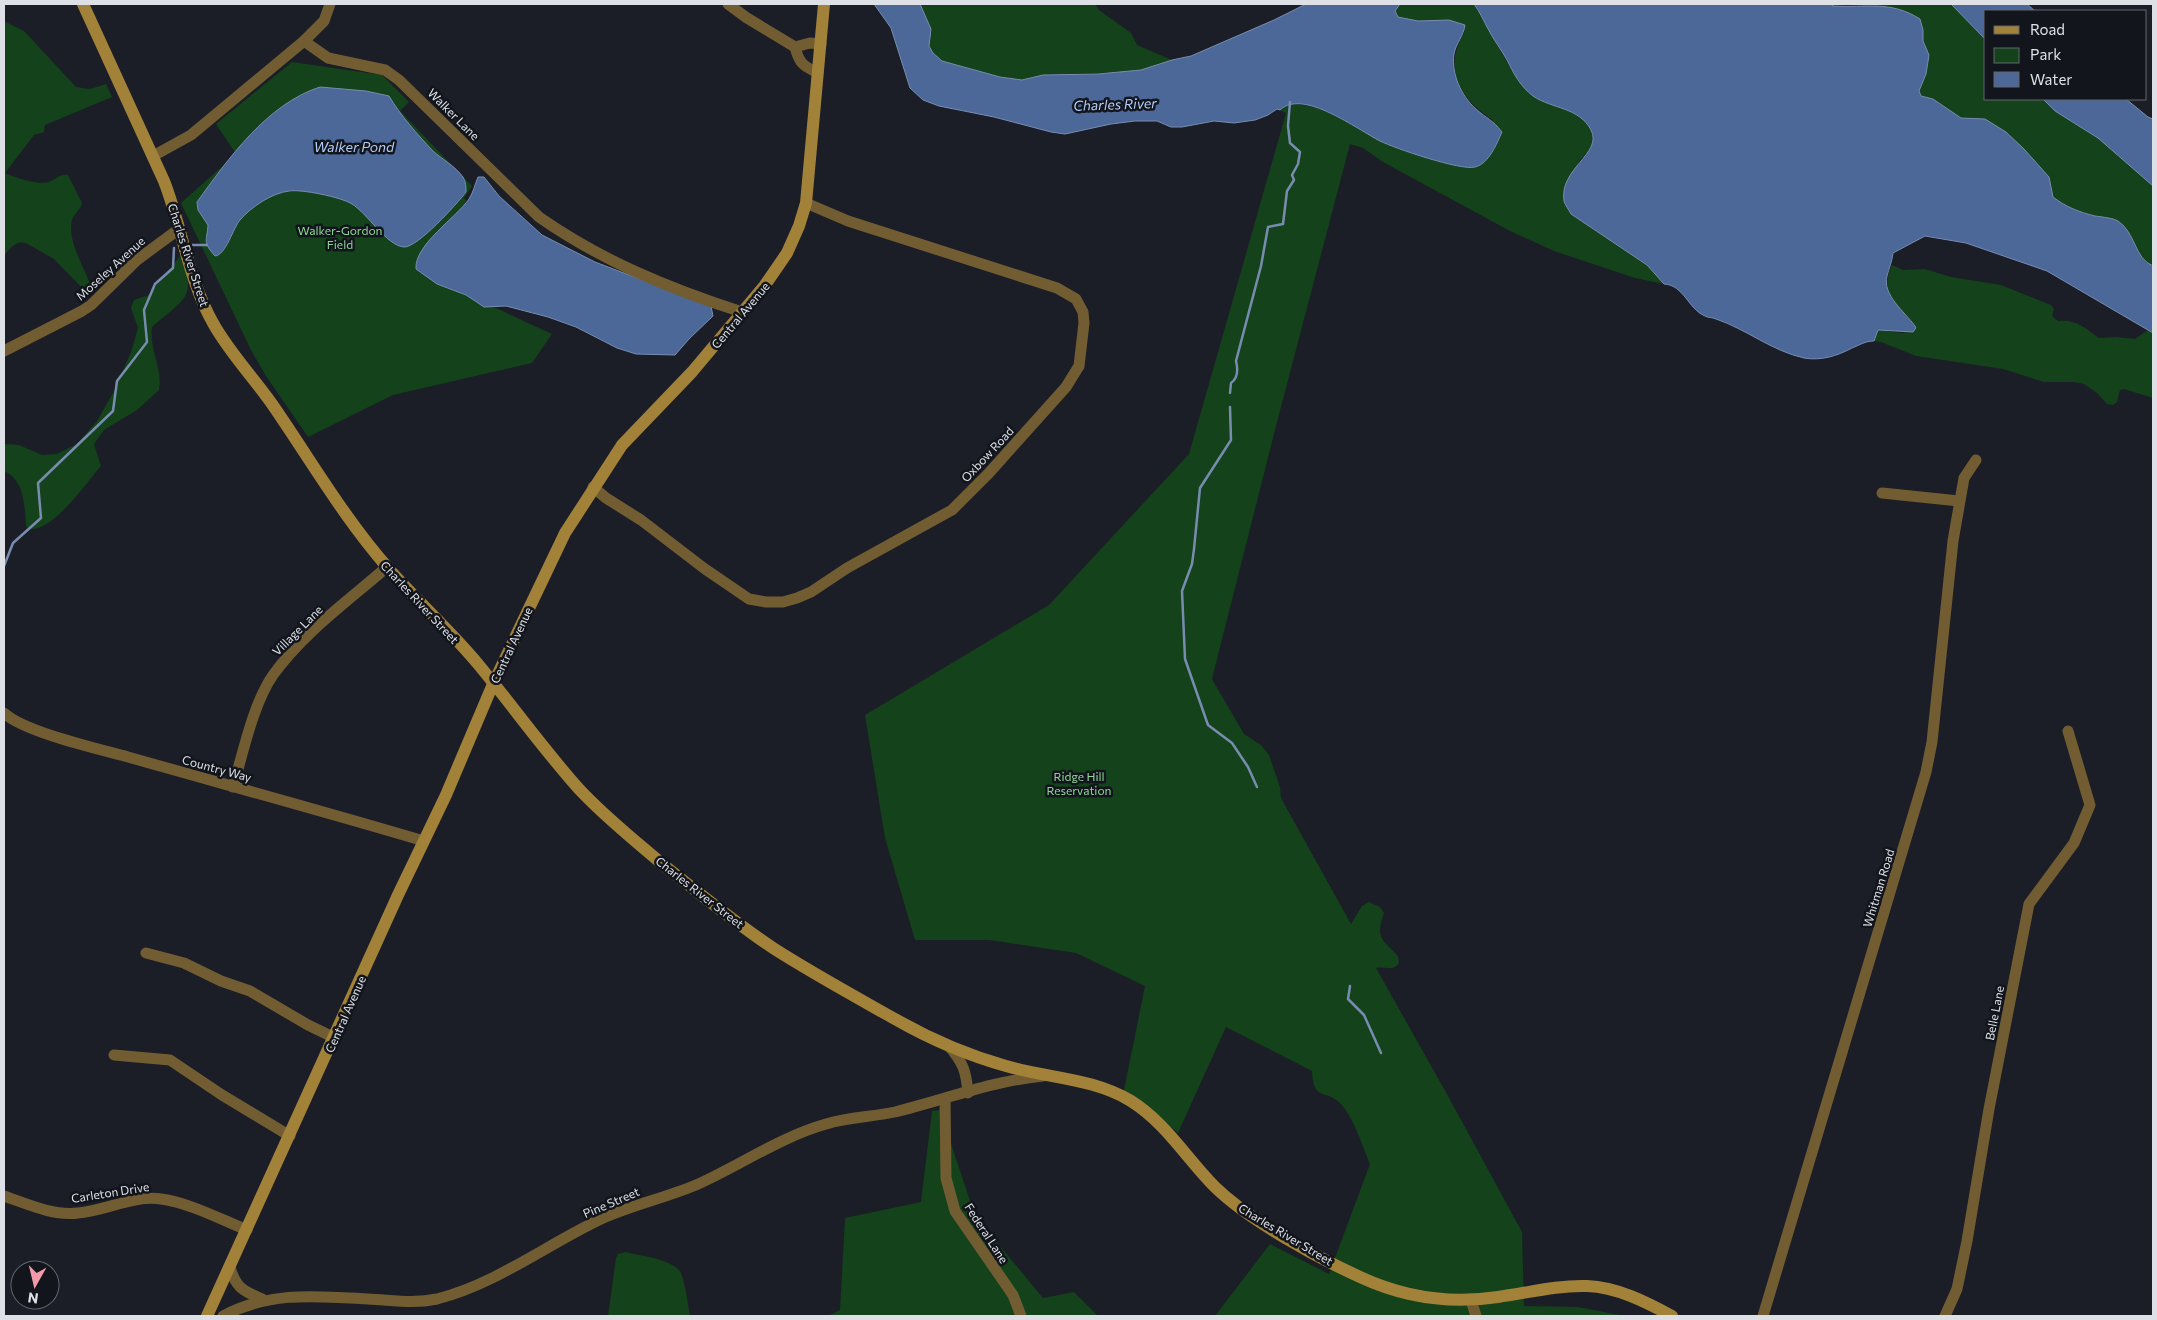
<svg xmlns="http://www.w3.org/2000/svg" width="2157" height="1320" viewBox="0 0 2157 1320" font-family="Commissioner,sans-serif">
<style>
.green{fill:#13421b}
.water{fill:#4c6899;stroke:#788cb0}
.lines{fill:none;stroke-linecap:round;stroke-linejoin:round}
.stream{stroke:#788cb0;stroke-width:2.5}
.street{stroke:#725d33;stroke-width:11}
.secondary{stroke:#a28139;stroke-width:12}
.labels{text-anchor:middle;dominant-baseline:central;stroke-width:5;stroke-linejoin:round;paint-order:stroke}
.street-label{font-size:12px;fill:#dde0e5;stroke:#12151c}
.park-label{font-size:12px;fill:#8fd695;stroke:#12151c}
.water-label{font-size:14px;font-style:italic;fill:#b2ccf9;stroke:#12151c}
</style>
<rect width="100%" height="100%" fill="#1b1e26"/>
<g class="green">
<polygon points="920,4 1095,4 1099,10 1131,33 1137,45 1172,60 1141,71 1127,72 1043,75 1022,80 1000,77 942,61 933,53 929,45 931,29"/>
<path d="M1400,4H1474L1512,71L1545,102L1563,107L1582,118L1591,131L1593,139L1592,148L1581,159L1567,181L1564,192V202L1571,214L1647,265L1664,284L1635,278L1554,251L1510,231L1383,162L1363,148L1350,144L1276,426L1212,679L1244,734L1261,745L1269,755L1280,787L1281,798L1351,924L1362,906L1369,902L1380,907L1384,913C1375,938 1382,939 1398,956L1399,963C1393,972 1385,966 1376,968L1448,1096L1522,1232L1524,1306L1578,1307L1625,1316H1215L1270,1244L1329,1274L1370,1164C1363,1147 1353,1116 1340,1103C1326,1089 1313,1102 1312,1071L1226,1027L1178,1133L1153,1113L1123,1095L1145,986L1076,953L989,940H915L885,838L865,715L1049,605L1189,454L1286,113L1280,110C1284,106 1287,104 1293,104C1326,104 1388,140 1419,155L1435,161L1460,166L1493,120C1459,99 1442,69 1465,31L1431,21H1418L1398,17L1395,11Z"/>
<path d="M1831,4H1951L1986,40V99H2043L2055,111L2098,138L2153,186V266C2134,258 2136,233 2118,221C2114,218 2105,218 2099,217C2082,212 2067,208 2053,197L2049,177L2024,149L2006,132L1971,119L1961,118L1933,99L1921,96L1919,91L1926,74L1929,55L1923,41V30L1920,19L1869,4L1833,6Z"/>
<path d="M4,21L24,31L76,87L90,89L106,84L112,97L45,125L44,132L34,135L5,173C16,178 37,185 49,182C57,179 59,174 68,175L82,203C81,210 74,213 72,220C67,240 84,267 90,284L87,290H84L54,259L26,243C16,240 9,249 4,256Z"/>
<polygon points="292,62 382,75 409,102 400,111 472,186 464,198 526,281 485,303 552,334 532,363 393,395 308,437 266,376 251,350 181,203 236,154 216,124"/>
<path d="M181,255C198,299 183,299 152,327C149,351 163,367 159,390L137,410L104,430L94,444L101,466C87,482 52,533 29,529L26,526C25,507 24,479 4,471V444L19,445L42,455L57,454L77,444L97,421L114,391L131,352L138,328L131,308L134,300L149,295Z"/>
<path d="M1892,265L1903,270L1925,269L1951,277L2001,285L2051,305L2054,309L2052,316L2058,321C2076,319 2085,328 2099,338L2116,337L2135,339L2148,330L2153,333V398L2124,389L2120,390L2117,402L2113,405L2107,404L2097,393L2084,384L2074,382H2044L2003,369L1916,356L1881,342L1874,341L1878,330L1902,333L1916,329C1901,303 1877,298 1892,265Z"/>
<polygon points="940,1110 975,1216 1043,1298 1074,1292 1098,1316 828,1316 840,1310 845,1218 921,1202 932,1111"/>
<path d="M626,1252C640,1256 674,1259 681,1273C685,1282 688,1305 690,1316H608L616,1258L618,1254Z"/>
</g>
<g class="water">
<path d="M874,4H920L931,29L929,46L933,53L942,61L1000,77L1022,80L1043,75L1098,74L1141,70L1172,60L1191,56L1274,20L1306,4H1400L1395,11L1398,17L1418,21L1449,20L1465,25C1464,35 1456,43 1454,54C1451,73 1461,96 1476,109C1487,119 1492,119 1502,132C1497,143 1489,164 1475,167C1461,171 1394,148 1380,141C1358,130 1303,88 1280,110L1277,109L1268,115L1255,120L1234,123L1214,121L1182,127H1171L1157,121H1135L1111,124L1065,134L1051,132L994,117L939,106L923,100L910,88L891,28Z"/>
<path d="M1474,4H1831L1833,6C1866,8 1890,0 1920,19L1923,30V41L1929,55L1926,74L1919,91L1921,96L1933,99L1961,118L1985,119L2006,132L2024,149L2049,177L2053,197C2066,207 2079,212 2095,216C2102,217 2113,218 2118,221C2136,233 2134,258 2153,266V333L2047,271L1966,243L1925,236L1893,253C1892,262 1889,268 1887,276C1882,295 1905,312 1915,326L1916,328L1913,332L1878,330L1874,341C1865,341 1860,345 1852,348C1837,356 1821,361 1804,358C1772,351 1746,329 1716,319C1712,317 1708,318 1705,316C1688,309 1684,285 1664,284L1647,265L1571,214C1569,210 1565,205 1564,201C1559,168 1603,154 1591,130C1579,107 1552,109 1533,96C1520,86 1514,74 1507,60C1501,49 1493,39 1487,27C1483,19 1479,11 1474,4Z"/>
<polygon points="1951,4 2027,4 2035,11 1986,11 1986,40"/>
<path d="M320,87L366,91L389,96C401,116 417,134 433,151C443,160 455,166 463,177C466,182 466,187 466,192C457,204 417,248 404,247C387,246 367,213 352,204C341,197 301,189 289,191C272,193 251,207 240,220C233,228 226,255 215,256C202,241 207,242 208,225L198,210L197,202C228,159 267,104 320,87Z"/>
<polygon points="2043,99 2126,99 2148,117 2153,119 2153,186 2098,138 2055,111"/>
<path d="M478,177H484L499,196L542,235L595,262L711,306L713,316L689,339L675,355L636,354L617,348L576,327L548,317L506,306L484,307L466,295L437,284L416,269C414,245 457,217 469,199C473,193 475,184 478,177Z"/>
</g>
<g class="lines">
<g class="stream">
<polyline points="191,245 207,245"/>
<path d="M1230,393L1231,383C1238,378 1238,369 1236,361L1261,266L1268,227L1283,224L1287,191L1294,180L1292,175L1298,164L1300,152L1290,143L1288,126L1290,102"/>
<polyline points="1230,407 1231,440 1200,488 1194,549 1192,564 1182,591 1185,659 1208,725 1232,743 1248,767 1257,787"/>
<polyline points="4,566 13,543 41,518 38,483 113,411 117,381 147,342 144,310 155,284 173,268 174,248"/>
<polyline points="1350,986 1348,999 1364,1015 1381,1053"/>
</g>
<g class="street">
<polyline points="728,4 747,18 795,47 810,43 821,44"/>
<polyline points="304,41 324,21 330,4"/>
<path d="M795,47C799,63 803,66 818,73"/>
<path d="M153,156L191,135L304,41L328,58L385,70L399,80L539,217C602,261 670,289 742,312"/>
<polyline points="4,351 82,311 91,305 137,260 179,229"/>
<polyline points="593,487 606,498 641,520 705,569 749,599 766,602 783,602 797,598 811,592 847,568 952,510 989,473 1066,387 1079,366 1084,323 1083,312 1076,299 1057,288 848,221 806,203"/>
<polyline points="1882,493 1959,501"/>
<path d="M4,713C24,732 99,749 128,757C227,785 326,812 424,841"/>
<path d="M233,787C243,753 253,704 273,675C303,633 348,601 387,567"/>
<polyline points="146,953 184,963 221,981 250,991 308,1025 335,1038"/>
<path d="M949,1046C963,1063 966,1070 968,1093"/>
<polyline points="114,1055 170,1060 222,1095 290,1136"/>
<polyline points="945,1099 946,1178 955,1211 1013,1295 1021,1316"/>
<path d="M4,1196C27,1204 53,1216 78,1213C105,1211 133,1195 161,1199C190,1203 220,1219 247,1230"/>
<path d="M230,1267C236,1289 244,1291 264,1300"/>
<polyline points="1471,1300 1476,1316"/>
<path d="M223,1316C270,1291 316,1296 368,1299C392,1300 413,1304 437,1299C496,1284 546,1245 601,1219C632,1205 665,1198 696,1185C739,1166 780,1137 826,1124C848,1117 872,1117 895,1112C944,1100 992,1081 1043,1076"/>
<polyline points="1763,1316 1926,772 1932,742 1953,541 1964,478 1976,460"/>
<polyline points="1945,1316 1957,1289 1967,1241 1989,1109 2029,904 2074,843 2090,805 2068,731"/>
</g>
<g class="secondary">
<path d="M83,4L164,181C182,227 188,279 213,323C229,352 253,377 272,404C310,459 344,518 388,568C417,601 450,630 478,664C512,705 543,749 579,789C604,816 633,839 661,863C698,892 734,922 773,948C812,973 854,996 895,1019C930,1039 967,1055 1006,1066C1047,1078 1093,1078 1131,1101C1166,1123 1187,1159 1215,1187C1250,1221 1316,1257 1360,1277C1403,1297 1451,1304 1498,1297C1527,1293 1557,1285 1587,1286C1617,1287 1646,1302 1672,1316"/>
<polyline points="207,1316 398,895 446,795 493,684 565,533 622,445 692,372 765,285 787,253 799,226 806,203 824,4"/>
</g>
</g>
<g class="labels">
<g class="street-label">
<text transform="translate(454 114) rotate(45)">Walker Lane</text>
<text transform="translate(189 255) rotate(72)">Charles River Street</text>
<text transform="translate(110 268) rotate(-42)">Moseley Avenue</text>
<text transform="translate(740 315) rotate(-50)">Central Avenue</text>
<text transform="translate(987 454) rotate(-47)">Oxbow Road</text>
<text transform="translate(420 602) rotate(47)">Charles River Street</text>
<text transform="translate(297 630) rotate(-45)">Village Lane</text>
<text transform="translate(511 645) rotate(-65)">Central Avenue</text>
<text transform="translate(217 768) rotate(15)">Country Way</text>
<text transform="translate(1878 888) rotate(-73)">Whitman Road</text>
<text transform="translate(700 892) rotate(38)">Charles River Street</text>
<text transform="translate(1994 1013) rotate(-79)">Belle Lane</text>
<text transform="translate(345 1014) rotate(-66)">Central Avenue</text>
<text transform="translate(110 1192) rotate(-9)">Carleton Drive</text>
<text transform="translate(611 1202) rotate(-23)">Pine Street</text>
<text transform="translate(987 1233) rotate(57)">Federal Lane</text>
<text transform="translate(1286 1234) rotate(31)">Charles River Street</text>
</g>
<g class="park-label">
<text x="340" y="230">Walker-Gordon<tspan x="340" dy="14">Field</tspan></text>
<text x="1079" y="776">Ridge Hill<tspan x="1079" dy="14">Reservation</tspan></text>
</g>
<g class="water-label">
<text transform="translate(1115 104) rotate(-2)">Charles River</text>
<text x="354" y="146">Walker Pond</text>
</g>
</g>
<rect width="2157" height="1320" fill="none" stroke="#dde0e5" stroke-width="10"/>
<rect x="1984" y="10" width="162" height="90" fill="#12151c" stroke="#63666c"/>
<rect x="1994" y="26" width="25" height="8" fill="#a28139" stroke="#63666c"/>
<text x="2030" y="35" font-size="15" fill="#dde0e5">Road</text>
<rect x="1994" y="48" width="25" height="15" fill="#13421b" stroke="#63666c"/>
<text x="2030" y="60" font-size="15" fill="#dde0e5">Park</text>
<rect x="1994" y="72" width="25" height="15" fill="#4c6899" stroke="#63666c"/>
<text x="2030" y="85" font-size="15" fill="#dde0e5">Water</text>
<g transform="translate(35 1285) rotate(188)"><circle r="24" fill="#12151c" stroke="#63666c"/>
<path d="M0-4L9 19L0 12L-9 19Z" fill="#f39aaa"/>
<text y="-8" font-size="14" font-weight="bold" text-anchor="middle" fill="#dde0e5">N</text>
</g>
</svg>
